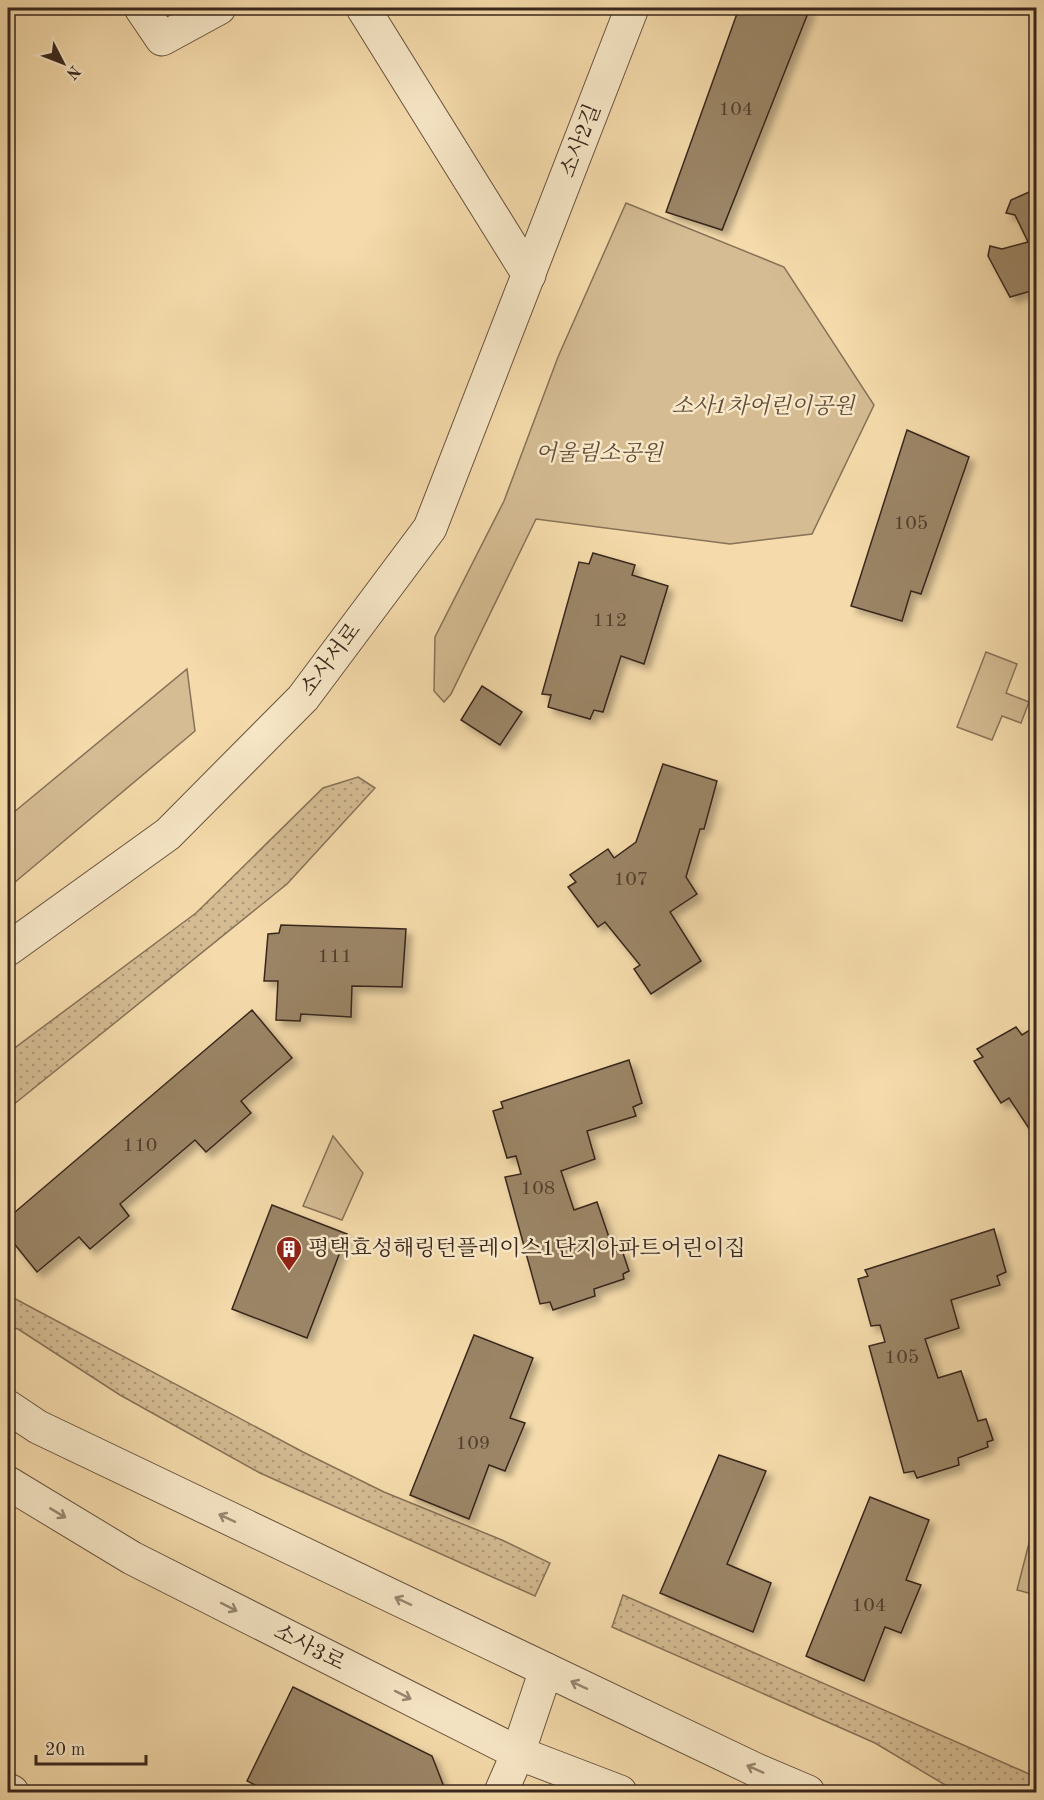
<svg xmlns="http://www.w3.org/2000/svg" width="1044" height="1800" viewBox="0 0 1044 1800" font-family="'Old Standard TT','Noto Serif KR',serif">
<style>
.grass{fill:url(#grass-dots);stroke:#877258;stroke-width:1.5}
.green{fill:#d5bc93;stroke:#877258;stroke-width:1.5}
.building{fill:#9b8566;stroke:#39271c;stroke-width:1.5;filter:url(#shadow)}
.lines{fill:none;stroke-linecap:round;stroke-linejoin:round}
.minor-casing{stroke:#685440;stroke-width:35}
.tertiary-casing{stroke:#685440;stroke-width:35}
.minor{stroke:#f8e8c8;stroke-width:33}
.tertiary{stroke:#f8e8c8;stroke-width:33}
.oneway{stroke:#988872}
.labels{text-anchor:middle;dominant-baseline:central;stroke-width:5;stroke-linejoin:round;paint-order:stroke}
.number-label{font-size:20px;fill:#523e2e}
.street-label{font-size:22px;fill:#39271c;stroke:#f8e8c8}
.park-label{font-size:22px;font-style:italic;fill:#604c3a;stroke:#f8e8c8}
.poi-label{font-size:22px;fill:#39271c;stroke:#f8e8c8;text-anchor:start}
</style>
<defs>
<pattern id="grass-dots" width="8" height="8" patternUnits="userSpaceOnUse" patternTransform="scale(1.5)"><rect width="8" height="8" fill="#d5bc93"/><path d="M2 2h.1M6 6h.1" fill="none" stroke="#ae9977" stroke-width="1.8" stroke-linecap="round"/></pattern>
<filter id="shadow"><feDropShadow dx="5.5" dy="5.5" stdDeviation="3" flood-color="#0004"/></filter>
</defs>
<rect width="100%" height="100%" fill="#f5dbab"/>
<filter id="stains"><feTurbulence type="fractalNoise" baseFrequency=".00333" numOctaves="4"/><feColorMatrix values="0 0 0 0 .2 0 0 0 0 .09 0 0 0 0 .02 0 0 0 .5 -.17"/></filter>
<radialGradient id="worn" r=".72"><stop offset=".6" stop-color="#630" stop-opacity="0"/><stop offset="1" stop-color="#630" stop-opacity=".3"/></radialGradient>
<g class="grass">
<polygon points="358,777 375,788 287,884 8,1109 8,1053 196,913 323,788"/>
<polygon points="8,1295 303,1452 384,1492 502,1540 550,1563 535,1596 260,1473 120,1395 18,1329 8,1326"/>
<polygon points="623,1595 1036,1777 1036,1792 957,1792 875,1743 612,1627"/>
</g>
<g class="green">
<polygon points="626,203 784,267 874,405 812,534 730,544 536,519 451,694 444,702 434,691 435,637 504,501 558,357"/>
<polygon points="986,652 1017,664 1006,693 1029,702 1021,723 1002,716 992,740 957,727"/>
<polygon points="187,669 195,731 8,888 8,817"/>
<polygon points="333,1136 363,1173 342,1220 303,1206"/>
<polygon points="1036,1516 1036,1595 1017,1590"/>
</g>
<g class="building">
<polygon points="739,8 810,8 722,230 666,212"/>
<polygon points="1036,189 1036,314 1034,315 1031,291 1010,297 988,256 990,246 1002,249 1028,242 1015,215 1006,213 1011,200"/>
<polygon points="907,430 969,457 921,594 911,591 902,621 851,606"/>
<polygon points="593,553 635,565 632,575 668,586 644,664 621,656 603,712 594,710 590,719 548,707 551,695 542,694 579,562 589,564"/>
<polygon points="482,686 522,712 500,745 461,720"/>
<polygon points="663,764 717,781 704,829 700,829 686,877 697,894 670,912 701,961 651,994 634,969 640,965 605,922 598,927 568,887 576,882 570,875 608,849 614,858 636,842"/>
<polygon points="281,925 406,929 402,987 352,986 351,1017 301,1014 300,1021 276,1020 278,981 264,981 268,934 279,933"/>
<polygon points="252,1010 292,1058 241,1101 251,1113 206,1152 195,1140 120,1204 129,1216 90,1249 79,1237 37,1272 8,1236 8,1218"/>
<polygon points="1036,1026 1036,1139 1009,1098 1001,1103 974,1061 983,1057 977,1049 1016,1027 1022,1035"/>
<polygon points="629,1060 642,1103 633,1107 636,1116 587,1131 595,1159 561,1171 574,1210 597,1202 614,1252 622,1250 629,1271 623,1274 624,1279 594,1289 595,1296 553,1310 550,1302 540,1304 505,1177 521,1174 516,1156 507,1158 493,1111 503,1108 501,1102"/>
<polygon points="272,1205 347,1234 307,1338 232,1309"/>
<polygon points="994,1229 1006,1272 997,1276 1000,1285 951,1300 959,1328 925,1339 938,1378 961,1371 978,1421 986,1419 993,1440 987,1442 988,1447 958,1458 959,1465 917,1478 914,1471 904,1473 869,1346 885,1342 880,1325 871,1326 858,1279 868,1276 865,1270"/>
<polygon points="474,1335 533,1358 510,1418 525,1423 505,1471 489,1465 469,1519 410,1495"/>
<polygon points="719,1455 766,1471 727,1564 771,1583 753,1632 660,1593"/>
<polygon points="870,1497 929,1520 906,1580 921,1585 901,1633 885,1627 864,1681 806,1656"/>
<polygon points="293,1687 432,1756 446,1792 269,1792 247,1781"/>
</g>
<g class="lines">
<g class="minor-casing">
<g id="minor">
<polyline points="141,8 162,39 219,8"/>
<polyline points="363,8 529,275"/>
<polyline points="8,1790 12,1792"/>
<polyline points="501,1792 518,1753 546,1670"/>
</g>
</g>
<g class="tertiary-casing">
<g id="tertiary">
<polyline points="8,949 168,834 303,698 430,528 632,8"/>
<polyline points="8,1407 38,1427 754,1769 808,1792"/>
<polyline points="8,1483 132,1558 518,1753 620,1792"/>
</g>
</g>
<use href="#minor" class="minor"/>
<use href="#tertiary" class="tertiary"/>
</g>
<defs><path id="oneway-shaft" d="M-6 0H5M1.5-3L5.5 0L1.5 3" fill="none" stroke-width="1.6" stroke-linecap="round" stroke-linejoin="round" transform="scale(1.5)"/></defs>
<g class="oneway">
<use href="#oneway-shaft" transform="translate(58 1513) rotate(31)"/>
<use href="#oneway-shaft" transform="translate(227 1518) rotate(-155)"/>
<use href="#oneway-shaft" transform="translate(403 1601) rotate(-155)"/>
<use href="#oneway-shaft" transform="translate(229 1607) rotate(27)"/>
<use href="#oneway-shaft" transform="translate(579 1685) rotate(-155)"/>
<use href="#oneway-shaft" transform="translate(403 1695) rotate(27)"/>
<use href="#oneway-shaft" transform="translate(755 1769) rotate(-156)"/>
</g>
<defs>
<g id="building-pin" transform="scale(1.35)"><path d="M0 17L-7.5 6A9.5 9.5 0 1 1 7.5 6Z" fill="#8f2418" stroke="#f8e8c8"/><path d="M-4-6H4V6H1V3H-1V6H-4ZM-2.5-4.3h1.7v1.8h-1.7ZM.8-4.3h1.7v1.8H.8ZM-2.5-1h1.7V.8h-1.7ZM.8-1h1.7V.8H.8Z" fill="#fff"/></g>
</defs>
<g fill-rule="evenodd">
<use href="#building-pin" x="289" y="1249"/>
</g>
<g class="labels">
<g class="number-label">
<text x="736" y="110">104</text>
<text x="911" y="524">105</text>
<text x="610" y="621">112</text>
<text x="631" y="880">107</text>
<text x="335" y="957">111</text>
<text x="140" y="1146">110</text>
<text x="538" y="1189">108</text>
<text x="902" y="1358">105</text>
<text x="473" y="1444">109</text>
<text x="869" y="1606">104</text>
</g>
<g class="street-label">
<text transform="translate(581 141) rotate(-69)">소사2길</text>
<text transform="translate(331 660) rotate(-53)">소사서로</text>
<text transform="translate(309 1648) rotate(27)">소사3로</text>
</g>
<g class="park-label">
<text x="763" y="407">소사1차어린이공원</text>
<text x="599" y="454">어울림소공원</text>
</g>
<g class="poi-label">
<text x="308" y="1249">평택효성해링턴플레이스1단지아파트어린이집</text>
</g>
</g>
<rect width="1044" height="1800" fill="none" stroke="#f5dbab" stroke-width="30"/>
<rect x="9" y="9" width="1026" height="1782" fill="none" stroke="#39271c" stroke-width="3"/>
<rect x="15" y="15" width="1014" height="1770" fill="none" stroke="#39271c" stroke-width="1.5"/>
<g transform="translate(63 63) rotate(132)" stroke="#f8e8c8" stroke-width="4.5" paint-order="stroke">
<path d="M0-4.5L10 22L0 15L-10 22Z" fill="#39271c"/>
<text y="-9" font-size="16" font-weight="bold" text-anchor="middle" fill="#39271c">N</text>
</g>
<path d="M36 1755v9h110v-9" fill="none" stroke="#39271c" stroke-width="3"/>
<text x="45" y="1755" font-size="18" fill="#39271c" stroke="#f8e8c8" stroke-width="4.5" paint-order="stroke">20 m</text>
<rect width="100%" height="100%" filter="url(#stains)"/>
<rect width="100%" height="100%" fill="url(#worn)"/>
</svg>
